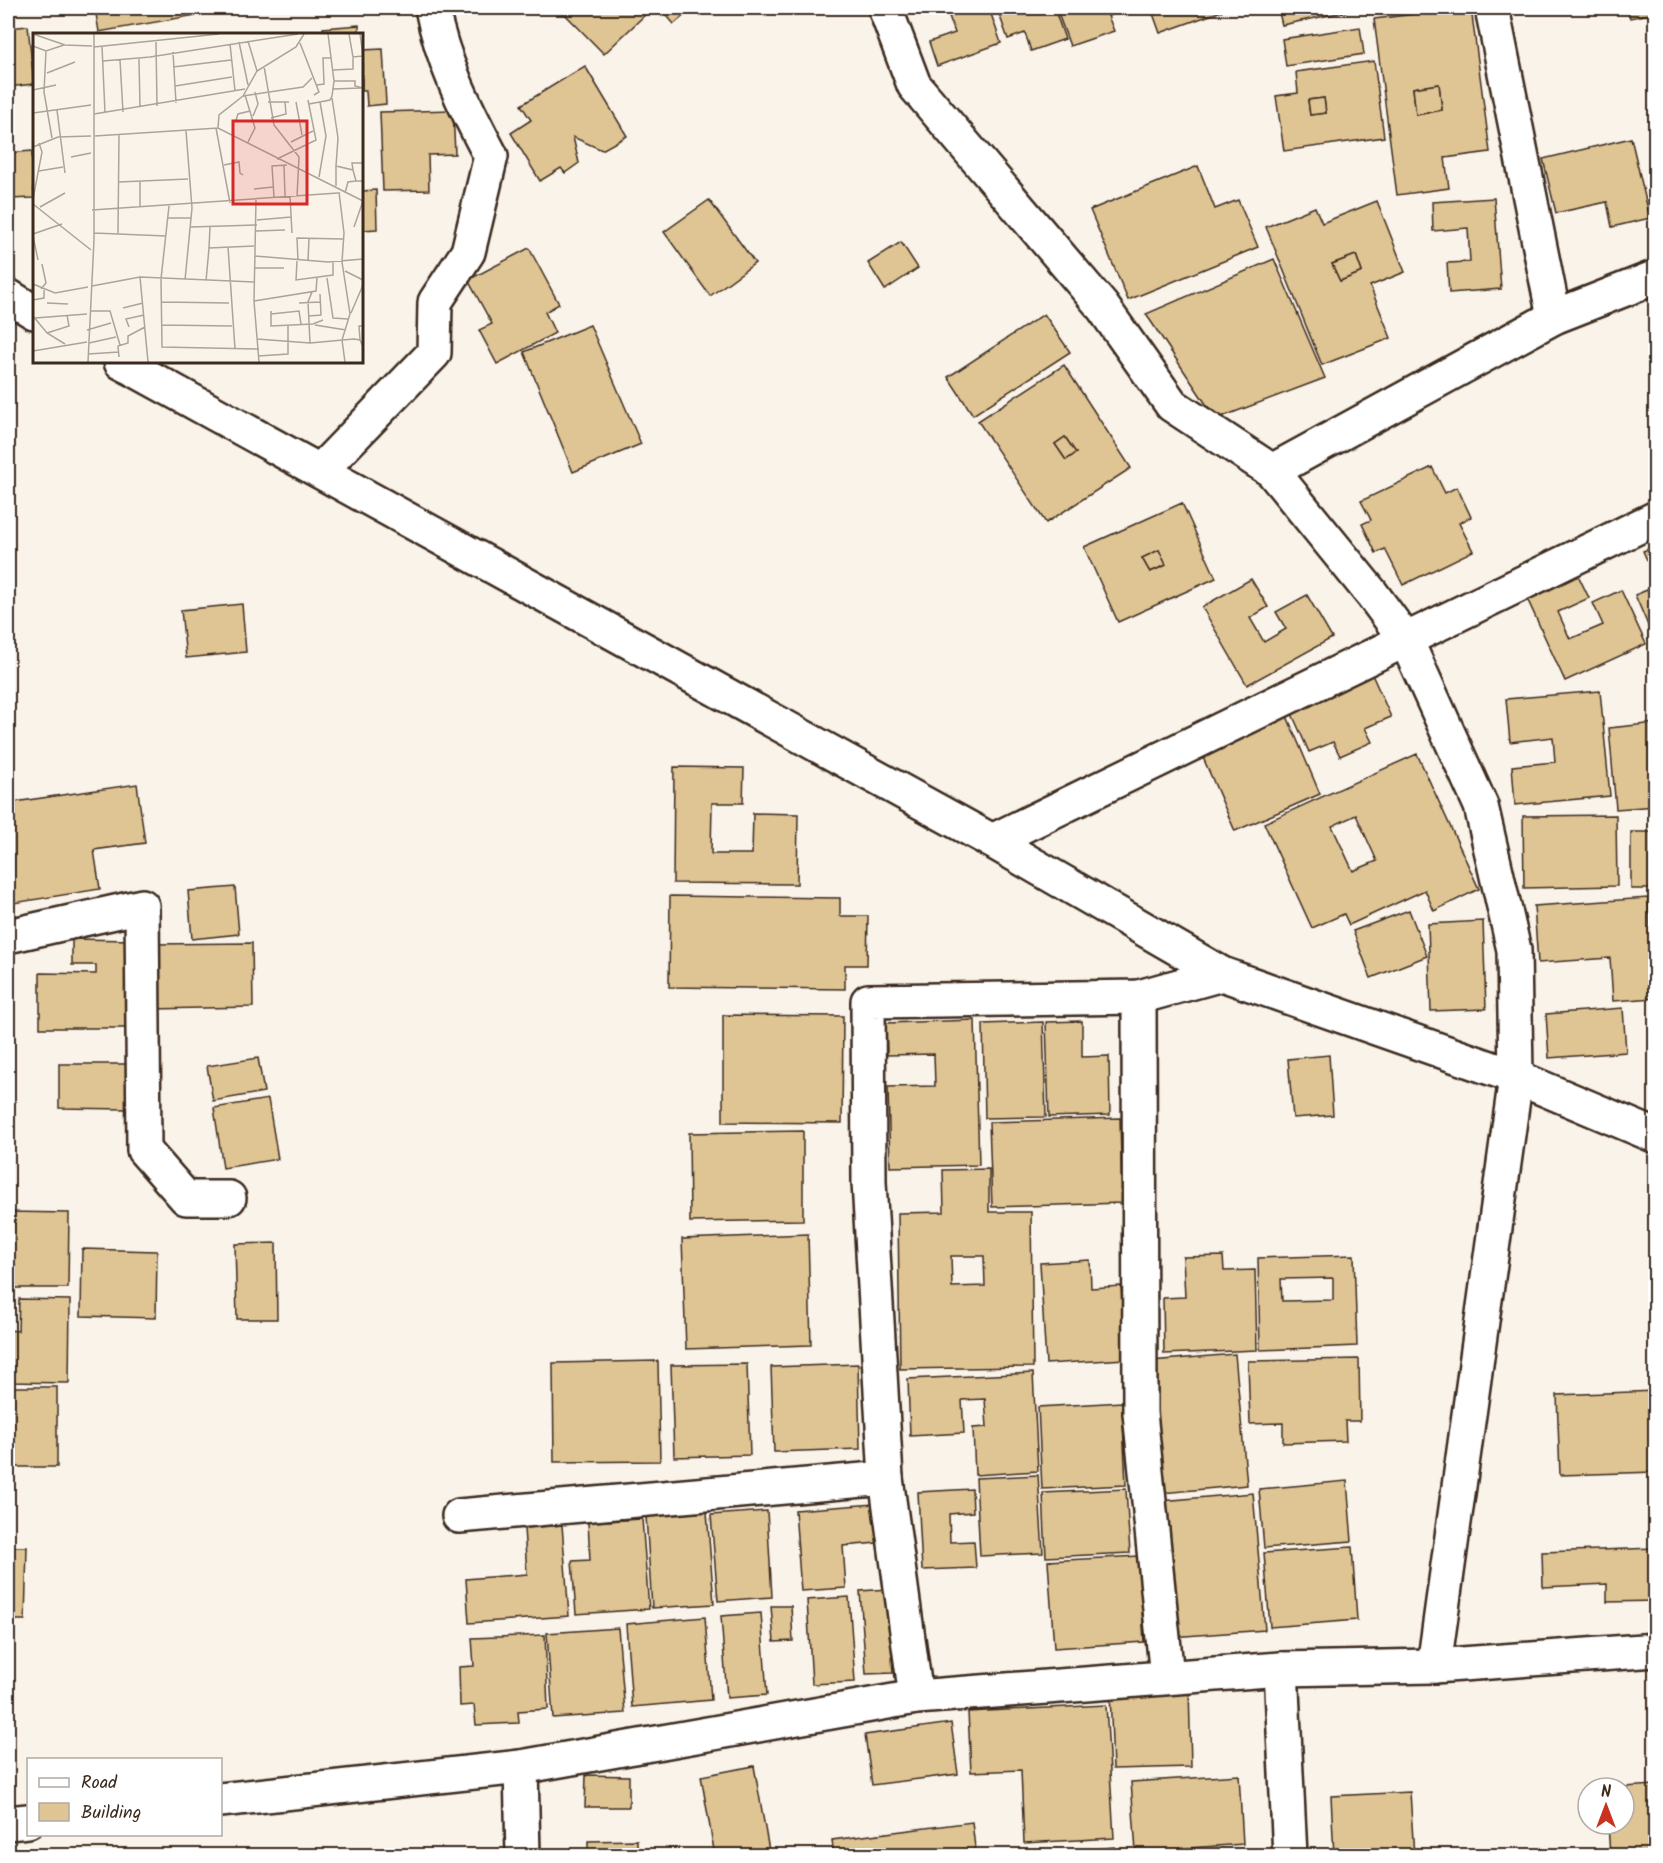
<svg xmlns="http://www.w3.org/2000/svg" width="1663" height="1863" viewBox="0 0 1663 1863" font-family="Kalam,sans-serif">
<style>
.building{fill:#dfc494;stroke:#3b2a1e;stroke-width:1.5;fill-rule:evenodd}
.lines{fill:none;stroke-linecap:round;stroke-linejoin:round}
.minor-casing{stroke:#3b2a1e;stroke-width:38}
.minor{stroke:#fff;stroke-width:33}
.inset-road{fill:none;stroke:#ada398;stroke-width:1.5}
.view{fill:#d62828;fill-opacity:0.15;stroke:#d62828;stroke-width:3}
.inset-edge{fill:none;stroke:#3b2a1e;stroke-width:3}
</style>
<rect width="100%" height="100%" fill="#f9f3ea"/>
<filter id="ink" filterUnits="userSpaceOnUse"><feTurbulence type="fractalNoise" baseFrequency=".0167" numOctaves="2"/><feDisplacementMap in="SourceGraphic" scale="12" xChannelSelector="R" yChannelSelector="G"/><feConvolveMatrix kernelMatrix="1 2 1 2 8 2 1 2 1" color-interpolation-filters="sRGB"/></filter>
<g filter="url(#ink)">
<g class="building">
<polygon points="95,8 200,8 202,14 99,32"/>
<polygon points="559,8 642,8 647,13 604,54"/>
<polygon points="660,8 693,8 674,24"/>
<polygon points="974,8 989,8 1001,43 937,66 929,42 955,33 949,16"/>
<polygon points="997,8 1054,8 1065,39 1031,51 1025,33 1008,39"/>
<polygon points="1056,8 1131,8 1108,16 1114,31 1070,46"/>
<polygon points="1151,8 1230,8 1160,33"/>
<polygon points="1278,8 1363,8 1282,25"/>
<path d="M1465,8H1471L1490,152L1445,158L1449,188L1397,195L1374,19ZM1439,84L1442,110L1416,115L1413,88Z"/>
<polygon points="1627,8 1656,8 1656,13 1630,18"/>
<polygon points="359,25 359,34 324,34 323,28"/>
<polygon points="28,26 34,84 8,87 8,28"/>
<polygon points="1360,27 1364,54 1286,66 1282,39"/>
<polygon points="383,49 386,104 367,106 366,91 362,91 362,50"/>
<path d="M1374,61L1384,137L1284,151L1276,96L1298,93L1296,72ZM1324,98L1326,113L1310,115L1308,100Z"/>
<polygon points="585,66 627,136 602,150 573,137 579,163 565,173 561,168 540,181 511,133 531,120 521,105"/>
<polygon points="1439,84 1442,110 1416,115 1413,88"/>
<polygon points="1324,98 1326,113 1310,115 1308,100"/>
<polygon points="453,110 455,154 428,155 429,190 383,191 380,112"/>
<polygon points="1631,138 1650,218 1612,227 1607,202 1556,213 1543,159"/>
<polygon points="32,151 34,198 8,199 8,153"/>
<polygon points="1198,166 1215,209 1238,200 1258,247 1128,300 1090,210"/>
<polygon points="376,190 377,229 362,230 362,191"/>
<polygon points="1494,198 1501,289 1449,293 1447,263 1470,262 1468,228 1433,231 1432,202"/>
<polygon points="709,200 755,263 710,296 664,232"/>
<path d="M1377,201L1405,272L1370,286L1391,338L1322,365L1266,227L1315,207L1322,223ZM1356,255L1362,272L1340,281L1332,264Z"/>
<polygon points="901,242 918,268 885,290 868,263"/>
<polygon points="529,248 559,304 545,312 555,333 497,364 479,330 492,324 468,280"/>
<polygon points="1356,255 1362,272 1340,281 1332,264"/>
<polygon points="1274,259 1325,378 1216,419 1146,314"/>
<polygon points="1044,314 1070,352 973,415 948,377"/>
<polygon points="590,325 641,444 573,472 524,352"/>
<path d="M1064,365L1131,468L1046,523L978,421ZM1065,437L1076,453L1066,460L1055,444Z"/>
<polygon points="1065,437 1076,453 1066,460 1055,444"/>
<polygon points="1432,467 1445,493 1457,487 1471,517 1459,523 1473,551 1403,585 1385,549 1376,553 1362,524 1371,520 1361,501"/>
<path d="M1182,503L1216,578L1118,622L1084,547ZM1159,550L1166,565L1150,572L1142,558Z"/>
<polygon points="1656,546 1656,581 1643,551"/>
<polygon points="1159,550 1166,565 1150,572 1142,558"/>
<polygon points="1576,571 1589,598 1558,612 1570,639 1603,625 1593,603 1621,590 1646,644 1565,681 1525,594"/>
<polygon points="1251,579 1268,607 1250,618 1264,642 1286,629 1276,612 1307,595 1332,638 1247,685 1202,607"/>
<polygon points="1652,588 1656,595 1656,636 1653,637 1635,595"/>
<polygon points="242,604 246,652 186,658 181,610"/>
<polygon points="1370,670 1391,717 1365,728 1372,742 1340,756 1333,742 1309,752 1288,705"/>
<polygon points="1600,691 1610,796 1515,805 1512,766 1555,762 1553,737 1510,742 1506,699"/>
<polygon points="1284,709 1320,794 1235,831 1198,746"/>
<polygon points="1656,723 1656,806 1616,809 1609,728"/>
<path d="M1417,754L1479,889L1434,911L1425,890L1349,925L1344,914L1312,928L1264,823ZM1356,815L1377,861L1353,871L1332,826Z"/>
<polygon points="674,767 744,768 743,803 712,803 711,854 752,854 753,813 798,814 797,884 673,883"/>
<polygon points="137,784 145,843 94,850 100,889 14,903 8,858 8,803"/>
<polygon points="1616,815 1617,886 1524,888 1523,816"/>
<rect x="1631" y="832" width="25" height="57"/>
<polygon points="235,887 239,934 192,939 188,891"/>
<polygon points="670,896 840,898 840,916 868,916 867,965 845,965 845,989 669,987"/>
<polygon points="1648,898 1655,998 1613,1001 1610,958 1538,963 1534,906"/>
<polygon points="1409,910 1427,956 1371,978 1353,931"/>
<polygon points="1483,921 1486,1009 1431,1011 1428,924"/>
<polygon points="72,939 132,940 131,1028 40,1028 40,973 96,974 96,965 72,965"/>
<polygon points="252,943 253,1007 152,1009 151,944"/>
<polygon points="1623,1008 1626,1052 1549,1058 1546,1014"/>
<polygon points="723,1015 843,1016 842,1123 723,1122"/>
<polygon points="975,1020 979,1165 890,1167 888,1087 935,1086 934,1054 887,1055 886,1023"/>
<polygon points="1082,1021 1082,1057 1109,1056 1110,1115 1049,1117 1046,1022"/>
<polygon points="1043,1022 1046,1117 985,1118 983,1024"/>
<polygon points="1329,1055 1333,1115 1293,1118 1288,1059"/>
<polygon points="258,1058 264,1092 213,1101 207,1066"/>
<polygon points="59,1064 126,1064 126,1109 59,1108"/>
<polygon points="268,1099 278,1159 223,1168 214,1108"/>
<polygon points="1120,1118 1122,1203 992,1207 989,1122"/>
<polygon points="803,1131 803,1220 690,1222 689,1133"/>
<path d="M989,1169V1212H1031L1033,1367L900,1369L898,1213L944,1212L943,1170ZM951,1256H984L985,1286L952,1287Z"/>
<polygon points="8,1212 69,1213 68,1288 8,1288"/>
<polygon points="808,1234 811,1345 686,1349 682,1239"/>
<polygon points="276,1243 277,1319 237,1319 235,1244"/>
<polygon points="82,1249 157,1251 156,1318 81,1316"/>
<path d="M1354,1255L1357,1346L1260,1350L1258,1258ZM1333,1278V1300L1282,1301L1281,1279Z"/>
<polygon points="1223,1256 1224,1271 1255,1270 1257,1350 1164,1354 1163,1298 1185,1297 1183,1257"/>
<polygon points="1090,1260 1091,1288 1121,1286 1125,1359 1046,1364 1040,1263"/>
<polygon points="19,1299 70,1300 69,1383 8,1382 8,1330 18,1331"/>
<polygon points="1235,1354 1247,1485 1162,1493 1151,1361"/>
<polygon points="1359,1359 1360,1421 1345,1421 1346,1441 1283,1443 1283,1423 1250,1424 1248,1361"/>
<polygon points="658,1361 660,1461 554,1462 553,1363"/>
<polygon points="747,1364 750,1455 674,1457 671,1365"/>
<polygon points="858,1364 860,1449 774,1452 771,1367"/>
<polygon points="1033,1373 1038,1471 975,1475 973,1428 987,1427 985,1399 962,1400 964,1433 910,1436 908,1379"/>
<rect x="8" y="1387" width="49" height="80"/>
<polygon points="1655,1391 1656,1472 1560,1475 1557,1395"/>
<polygon points="1122,1402 1126,1485 1042,1489 1038,1407"/>
<polygon points="1038,1475 1043,1553 980,1556 976,1478"/>
<polygon points="1347,1481 1352,1541 1264,1548 1259,1489"/>
<polygon points="972,1489 973,1512 949,1514 950,1542 974,1541 976,1568 922,1570 918,1492"/>
<polygon points="1126,1489 1130,1553 1046,1557 1043,1493"/>
<polygon points="1253,1493 1265,1630 1172,1637 1161,1501"/>
<polygon points="874,1504 877,1543 843,1546 846,1588 801,1591 795,1510"/>
<polygon points="767,1511 772,1597 718,1601 711,1515"/>
<polygon points="707,1512 714,1604 652,1608 646,1516"/>
<polygon points="642,1519 649,1609 576,1614 572,1561 590,1560 588,1522"/>
<polygon points="562,1525 569,1616 469,1623 466,1579 527,1574 524,1528"/>
<polygon points="8,1547 27,1547 25,1620 8,1620"/>
<polygon points="1352,1547 1357,1620 1270,1627 1264,1553"/>
<polygon points="1656,1548 1656,1601 1607,1602 1607,1584 1543,1587 1542,1552"/>
<polygon points="1139,1556 1144,1642 1054,1648 1048,1561"/>
<polygon points="888,1589 893,1673 866,1674 860,1591"/>
<polygon points="849,1597 855,1682 812,1684 807,1600"/>
<polygon points="771,1606 791,1606 793,1641 774,1642"/>
<polygon points="761,1613 767,1695 727,1698 721,1616"/>
<polygon points="705,1617 711,1700 632,1707 626,1624"/>
<polygon points="618,1628 625,1713 553,1718 547,1633"/>
<polygon points="545,1635 548,1709 518,1711 519,1723 476,1725 474,1705 460,1706 459,1667 474,1666 472,1638"/>
<polygon points="1189,1688 1191,1767 1113,1769 1110,1691"/>
<polygon points="1106,1705 1114,1838 1024,1843 1021,1770 971,1772 968,1712"/>
<polygon points="951,1723 958,1774 872,1785 865,1735"/>
<polygon points="754,1766 770,1856 715,1856 701,1776"/>
<polygon points="586,1775 629,1776 629,1807 585,1807"/>
<polygon points="1239,1775 1243,1844 1136,1852 1131,1782"/>
<polygon points="1656,1785 1656,1856 1610,1856 1608,1824 1624,1824 1624,1788 1606,1788"/>
<polygon points="1410,1792 1414,1856 1334,1856 1331,1796"/>
<polygon points="972,1822 976,1856 834,1856 832,1840"/>
<polygon points="637,1840 637,1856 588,1856 588,1841"/>
<polygon points="1114,1847 1114,1856 1024,1856"/>
</g>
<g class="lines">
<g class="minor-casing">
<g id="minor">
<polyline points="885,8 914,85 1102,306 1172,405 1272,471 1372,594 1406,640 1481,806 1514,950 1516,1077 1434,1666"/>
<polyline points="1492,8 1554,317"/>
<polyline points="8,296 34,312"/>
<polyline points="121,362 992,841 1222,974 1516,1077 1656,1136"/>
<path d="M320,471L434,353L435,302L468,252L491,156C466,109 442,61 432,8"/>
<polyline points="1272,471 1554,317 1656,277"/>
<polyline points="992,841 1656,518"/>
<polyline points="8,936 142,906 144,1150 186,1198 229,1198"/>
<polyline points="1139,997 1140,1413 1167,1677"/>
<polyline points="459,1516 886,1478"/>
<polyline points="1281,1669 1290,1856"/>
<polyline points="916,1697 886,1478 869,1182 868,1001 1139,997 1222,974"/>
<polyline points="521,1767 523,1856"/>
<polyline points="220,1800 521,1767 916,1697 1281,1669 1434,1666 1656,1650"/>
<polyline points="8,1823 28,1821"/>
</g>
</g>
<use href="#minor" class="minor"/>
</g>
</g>
<g transform="translate(33 33)">
<rect width="330" height="330" fill="#f9f3ea"/>
<path class="inset-road" d="M0,1L32,12L59,13M316,1L320,24L330,23M327,1L330,23M215,8L224,38M123,9L124,73M206,9L215,52M267,10L286,59L281,62M197,11L202,58M0,13L13,18L31,12M69,13L72,80M61,14L186,1M13,18L11,59L19,105M140,19L143,70M106,26L107,75M87,27L90,79M70,28L117,24L265,1M231,33L241,92L266,124L264,163M140,34L198,27M300,37L320,36V25M14,40L42,29M301,48H322V53L330,55M284,52L291,51L290,25H298M142,53L199,44M300,56L328,55M0,57L23,52M212,62L222,95L215,109M210,63L270,54L279,45M299,65L305,105L303,133M235,69H256M263,69L269,102M276,71L297,67L299,63L301,48L295,1M24,77L32,140M0,80L58,72M61,81L212,56M220,83L225,71L222,59M238,85L253,81L252,69M203,87L205,81L217,78M183,95L197,170M185,95L186,82L210,63L224,38L263,14L271,1M62,103L185,95L330,168M258,109L280,98M0,114L25,104L58,103M38,124L58,120M244,126L283,107L275,67M191,132L206,129L207,140L210,142M251,133L252,163M320,137L319,130H330M6,138L30,134M286,144L293,103L287,69M107,148V174M86,149L155,146M303,153V133L320,137L323,148H330M221,156L240,154M306,159L311,200L309,229L317,281L309,307L312,329M312,160L315,149L323,148M257,163L259,200M241,164L239,133L254,132M0,166L9,119L6,110M223,167L221,268L226,329M0,171L58,217M136,173L128,246L129,314L226,316M7,174L32,160M59,177L305,160M135,185H158M224,187L258,184M158,194L224,192M321,194L330,168M223,198L252,197M61,200L133,203M85,200L86,102M0,201L29,191M0,203L5,227M195,214L202,316M176,215L177,194M222,223L295,229L330,226M264,228L263,247L300,242V229M265,228L264,205L310,206M275,228L276,205M221,235H251M312,238L330,247M107,244L115,329M294,245L300,285L315,286M152,247L159,175L153,98M173,248L176,215L221,213M0,251L22,260L55,254M59,253L107,244L221,249M8,256L13,250L9,231M221,268L283,258L284,245M129,269L196,270M14,270L35,271M266,270L287,269M0,271V267L11,265V257M90,275L110,270M57,278H77L87,312M238,278V293L280,291L290,287M318,280L330,252M238,281L266,278L268,291M0,283L14,300L32,311M276,283L288,282L287,261M2,285L54,281M129,292L199,293M282,292L313,297M96,294L93,286L111,282M54,297L78,290M14,300L36,293L34,282M224,306L277,310L321,306L327,307L330,314M327,307L326,293H330M56,310L83,304M277,310L275,269L279,259M0,318L54,309M55,321L86,319M225,323L255,321V292M86,324L85,313L95,310V303L112,294M55,329L61,207V1"/>
<path class="view" d="M200,88H274V171H200Z"/>
<rect width="330" height="330" class="inset-edge"/>
</g>
<rect width="1663" height="1863" fill="none" stroke="#fff" stroke-width="30"/>
<rect x="15" y="15" width="1633" height="1833" fill="none" stroke="#3b2a1e" stroke-width="2" filter="url(#ink)"/>
<rect x="27" y="1758" width="195" height="78" fill="#ffffff" stroke="#b1aaa5" stroke-width="1.5"/>
<rect x="39" y="1778" width="30" height="9" fill="#ffffff" stroke="#b1aaa5" stroke-width="1.5"/>
<text x="81" y="1788" font-size="18" fill="#3b2a1e">Road</text>
<rect x="39" y="1803" width="30" height="18" fill="#dfc494" stroke="#b1aaa5" stroke-width="1.5"/>
<text x="81" y="1818" font-size="18" fill="#3b2a1e">Building</text>
<g transform="translate(1606 1806)"><circle r="28" fill="#ffffff" stroke="#b1aaa5" stroke-width="1.5"/>
<path d="M0-4.5L10 22L0 15L-10 22Z" fill="#c8321e"/>
<text y="-9" font-size="16" font-weight="bold" text-anchor="middle" fill="#3b2a1e">N</text>
</g>
</svg>
